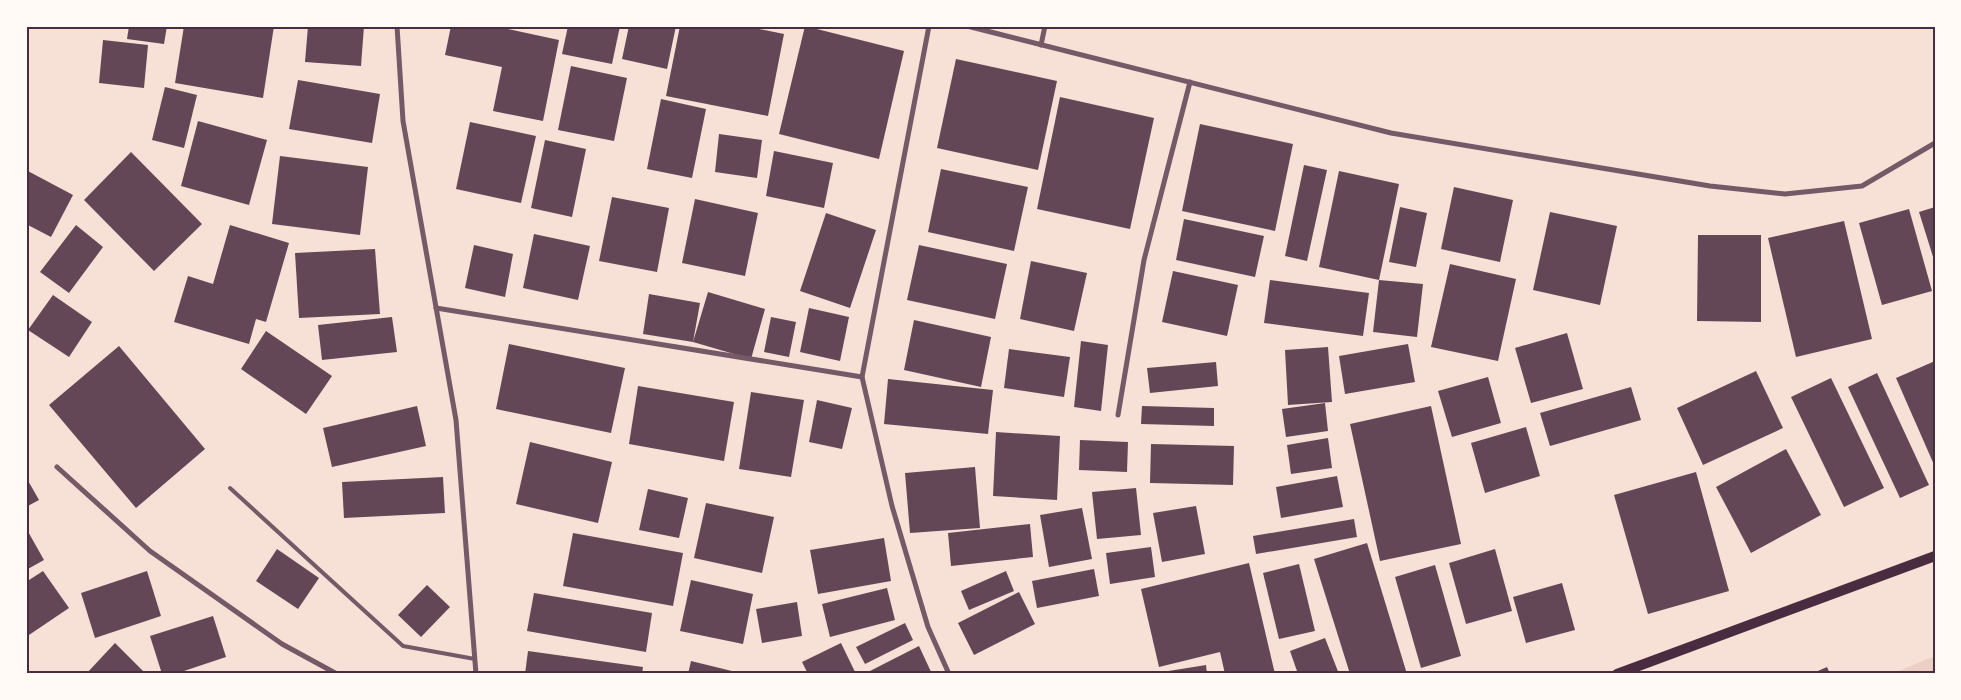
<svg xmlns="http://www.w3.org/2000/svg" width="1961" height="700" viewBox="0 0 1961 700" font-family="'DejaVu Sans',sans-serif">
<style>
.green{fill:#ebcfc5}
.building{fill:#644757}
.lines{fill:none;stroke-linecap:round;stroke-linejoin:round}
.service{stroke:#755966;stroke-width:4}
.minor{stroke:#755966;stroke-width:5}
.secondary{stroke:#4a2c40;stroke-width:10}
.neatline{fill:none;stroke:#4a2c40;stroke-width:2}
</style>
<rect width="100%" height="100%" fill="#f7e1d7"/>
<polygon class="green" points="1935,656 1935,674 1897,674 1896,672"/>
<g class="building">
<polygon points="129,26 167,26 164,44 127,39"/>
<polygon points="184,26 274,26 263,98 175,83"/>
<polygon points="308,26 364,26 361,66 305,62"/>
<polygon points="451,26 494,26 559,40 543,121 493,111 502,67 445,55"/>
<polygon points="568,26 620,26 612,64 562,54"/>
<polygon points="629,26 676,26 667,69 622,59"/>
<polygon points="680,26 745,26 784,34 768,116 666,96"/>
<polygon points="805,26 904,51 879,159 779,134"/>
<polygon points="103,40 148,45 144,88 99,83"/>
<polygon points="956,59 1057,81 1038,170 937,148"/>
<polygon points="571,66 627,78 614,141 558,130"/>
<polygon points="298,80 380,94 372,143 289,129"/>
<polygon points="165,87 197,95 184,148 152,140"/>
<polygon points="1060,97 1154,118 1130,229 1037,209"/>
<polygon points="661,99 706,109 692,178 647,169"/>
<polygon points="198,121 267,140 249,205 181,186"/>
<polygon points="470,122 536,136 521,203 456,189"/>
<polygon points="1200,124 1293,144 1275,231 1182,211"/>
<polygon points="719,134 762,140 757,178 715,172"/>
<polygon points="545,140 586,149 572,217 531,208"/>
<polygon points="774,151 833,163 824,208 766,196"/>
<polygon points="131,152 202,224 154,271 84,200"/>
<polygon points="280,156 368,167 360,235 272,224"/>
<polygon points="1304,165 1327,170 1307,261 1285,256"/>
<polygon points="941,169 1028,187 1014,251 928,232"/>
<polygon points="26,170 73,195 51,237 26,224"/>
<polygon points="1339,171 1399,184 1379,280 1319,267"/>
<polygon points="1454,187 1513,200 1500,262 1441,249"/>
<polygon points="612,197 669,208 657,272 599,261"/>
<polygon points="695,199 758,213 745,276 682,263"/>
<polygon points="1400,207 1427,213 1416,267 1389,262"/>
<polygon points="1935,207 1935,260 1934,260 1919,212"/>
<polygon points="1909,209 1932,291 1882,305 1859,223"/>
<polygon points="1550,212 1617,226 1600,305 1533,290"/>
<polygon points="826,213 876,230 850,308 800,291"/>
<polygon points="1184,219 1264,236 1255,277 1176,260"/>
<polygon points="1844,221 1872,339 1796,357 1768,238"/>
<polygon points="76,225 103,247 69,293 40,272"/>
<polygon points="230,225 289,243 266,322 256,319 249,344 174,322 188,276 213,284"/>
<polygon points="534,234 590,246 578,300 523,288"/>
<polygon points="1698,235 1761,235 1761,322 1697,321"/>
<polygon points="474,245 513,254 505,297 465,288"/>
<polygon points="919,245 1007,264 995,319 907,300"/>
<polygon points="375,249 380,314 299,318 295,253"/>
<polygon points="1031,261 1087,273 1074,331 1020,319"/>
<polygon points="1450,264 1516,279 1498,361 1431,347"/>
<polygon points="1173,271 1238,285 1227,336 1162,322"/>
<polygon points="1270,280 1369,293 1363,336 1264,323"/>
<polygon points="1379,280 1423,284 1417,337 1373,332"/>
<polygon points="708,292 765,309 751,359 693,342 643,334 649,294 700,303 693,342"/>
<polygon points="53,295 92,322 69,357 28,330"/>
<polygon points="809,308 849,317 840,361 800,352"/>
<polygon points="392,317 397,352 322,360 318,325"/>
<polygon points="771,317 796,322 789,357 764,352"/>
<polygon points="914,320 991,337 981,387 904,370"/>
<polygon points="266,331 332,376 306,414 241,369"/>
<polygon points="1567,333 1583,389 1531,403 1515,348"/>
<polygon points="1081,341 1108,345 1101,411 1074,407"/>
<polygon points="509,344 625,368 611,433 496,409"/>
<polygon points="1408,344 1415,382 1345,394 1339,356"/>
<polygon points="119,346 205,449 136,508 49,405"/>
<polygon points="1328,347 1332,402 1288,405 1285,350"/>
<polygon points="1009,349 1070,357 1064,397 1004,388"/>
<polygon points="1935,361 1935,467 1896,378"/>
<polygon points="1216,362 1218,386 1150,393 1147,368"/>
<polygon points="1756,371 1783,428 1703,465 1677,408"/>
<polygon points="1877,373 1929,485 1900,498 1848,387"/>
<polygon points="1488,377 1501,423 1452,437 1438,391"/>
<polygon points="1831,378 1884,488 1844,507 1791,397"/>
<polygon points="888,379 993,390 988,434 884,424"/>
<polygon points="638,386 734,402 724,461 629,444"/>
<polygon points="1631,387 1641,420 1550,446 1540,413"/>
<polygon points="751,392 804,400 791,477 739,469"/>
<polygon points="817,400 852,408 842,449 809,442"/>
<polygon points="1325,403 1328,431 1286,437 1282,409"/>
<polygon points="417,406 426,446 332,467 323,428"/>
<polygon points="1142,406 1214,408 1214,426 1141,424"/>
<polygon points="1431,406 1461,544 1380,561 1350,424"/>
<polygon points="1526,427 1540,476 1485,493 1471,443"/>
<polygon points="996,432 1060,436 1057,500 993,496"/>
<polygon points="1328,438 1332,468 1291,474 1287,445"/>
<polygon points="1080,440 1128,442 1127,472 1079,470"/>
<polygon points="530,442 612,462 598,523 516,504"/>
<polygon points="1151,444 1234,446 1233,485 1150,483"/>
<polygon points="1786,449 1821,515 1751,553 1716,487"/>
<polygon points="975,467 980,528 910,533 905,473"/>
<polygon points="1696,472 1729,591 1648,614 1614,495"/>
<polygon points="1337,476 1343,507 1281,518 1276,487"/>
<polygon points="26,477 39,500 26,507"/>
<polygon points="443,477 445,513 344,518 342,482"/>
<polygon points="1136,488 1141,535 1097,539 1092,492"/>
<polygon points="648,489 688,498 679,538 639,530"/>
<polygon points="706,503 774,517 762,573 694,558"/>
<polygon points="1196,506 1205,554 1162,562 1153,513"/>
<polygon points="1082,508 1092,559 1049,567 1040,515"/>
<polygon points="1354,519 1357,537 1256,554 1253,536"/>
<polygon points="1030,524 1033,557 951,566 948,533"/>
<polygon points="26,528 44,560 26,570"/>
<polygon points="573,533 683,553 673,606 563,586"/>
<polygon points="884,538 891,581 818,594 810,550"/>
<polygon points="1367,543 1407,674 1350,674 1314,559"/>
<polygon points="1151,547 1155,577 1110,584 1106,553"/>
<polygon points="277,549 319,578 298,609 256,581"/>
<polygon points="1495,549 1512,611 1466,624 1449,563"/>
<polygon points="1249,563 1275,674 1225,674 1220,652 1159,667 1141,589"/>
<polygon points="1299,564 1315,631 1279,639 1263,573"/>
<polygon points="1435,565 1461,656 1421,668 1395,577"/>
<polygon points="1094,569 1099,596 1037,608 1032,581"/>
<polygon points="43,571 69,608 26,637 26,582"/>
<polygon points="147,571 161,616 95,638 81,593"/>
<polygon points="1006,571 1014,591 969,610 961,591"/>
<polygon points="691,580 753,594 743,644 680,631"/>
<polygon points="1562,583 1575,630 1526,643 1513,597"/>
<polygon points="427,585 450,607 421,637 398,615"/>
<polygon points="887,588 895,620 830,637 822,604"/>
<polygon points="1019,592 1035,624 974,655 958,623"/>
<polygon points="534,593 652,613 646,652 527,631"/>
<polygon points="797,602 802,636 762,643 756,609"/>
<polygon points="213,616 226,657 175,674 162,674 150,636"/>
<polygon points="905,623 913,640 865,664 856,647"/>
<polygon points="1325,638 1339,674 1298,674 1290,651"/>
<polygon points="115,643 146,674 86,674"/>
<polygon points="841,643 856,674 808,674 802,662"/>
<polygon points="919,646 932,674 869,674 868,672"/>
<polygon points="528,651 643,667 642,674 525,674"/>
<polygon points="691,661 740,673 740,674 688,674"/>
<polygon points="1206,665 1207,674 1156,674 1156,673"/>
<polygon points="1827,667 1830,674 1811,674"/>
</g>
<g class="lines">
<polyline class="service" points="230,488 403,646 475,659"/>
<g class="minor">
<polyline points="397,26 403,121 456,420 476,674"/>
<polyline points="967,26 1391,133 1710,186 1785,194 1862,186 1935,143"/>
<polyline points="1041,45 1045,26"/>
<polyline points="436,308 862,377 892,506 928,627 949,674"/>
<polyline points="862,377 929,26"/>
<polyline points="1118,415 1144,260 1190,82"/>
<polyline points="57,467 150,551 282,644 337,674"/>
</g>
<polyline class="secondary" points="1617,674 1935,556"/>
</g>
<rect width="1961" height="700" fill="none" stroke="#fffaf5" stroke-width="55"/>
<rect x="28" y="28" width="1906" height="644" class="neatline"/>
</svg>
